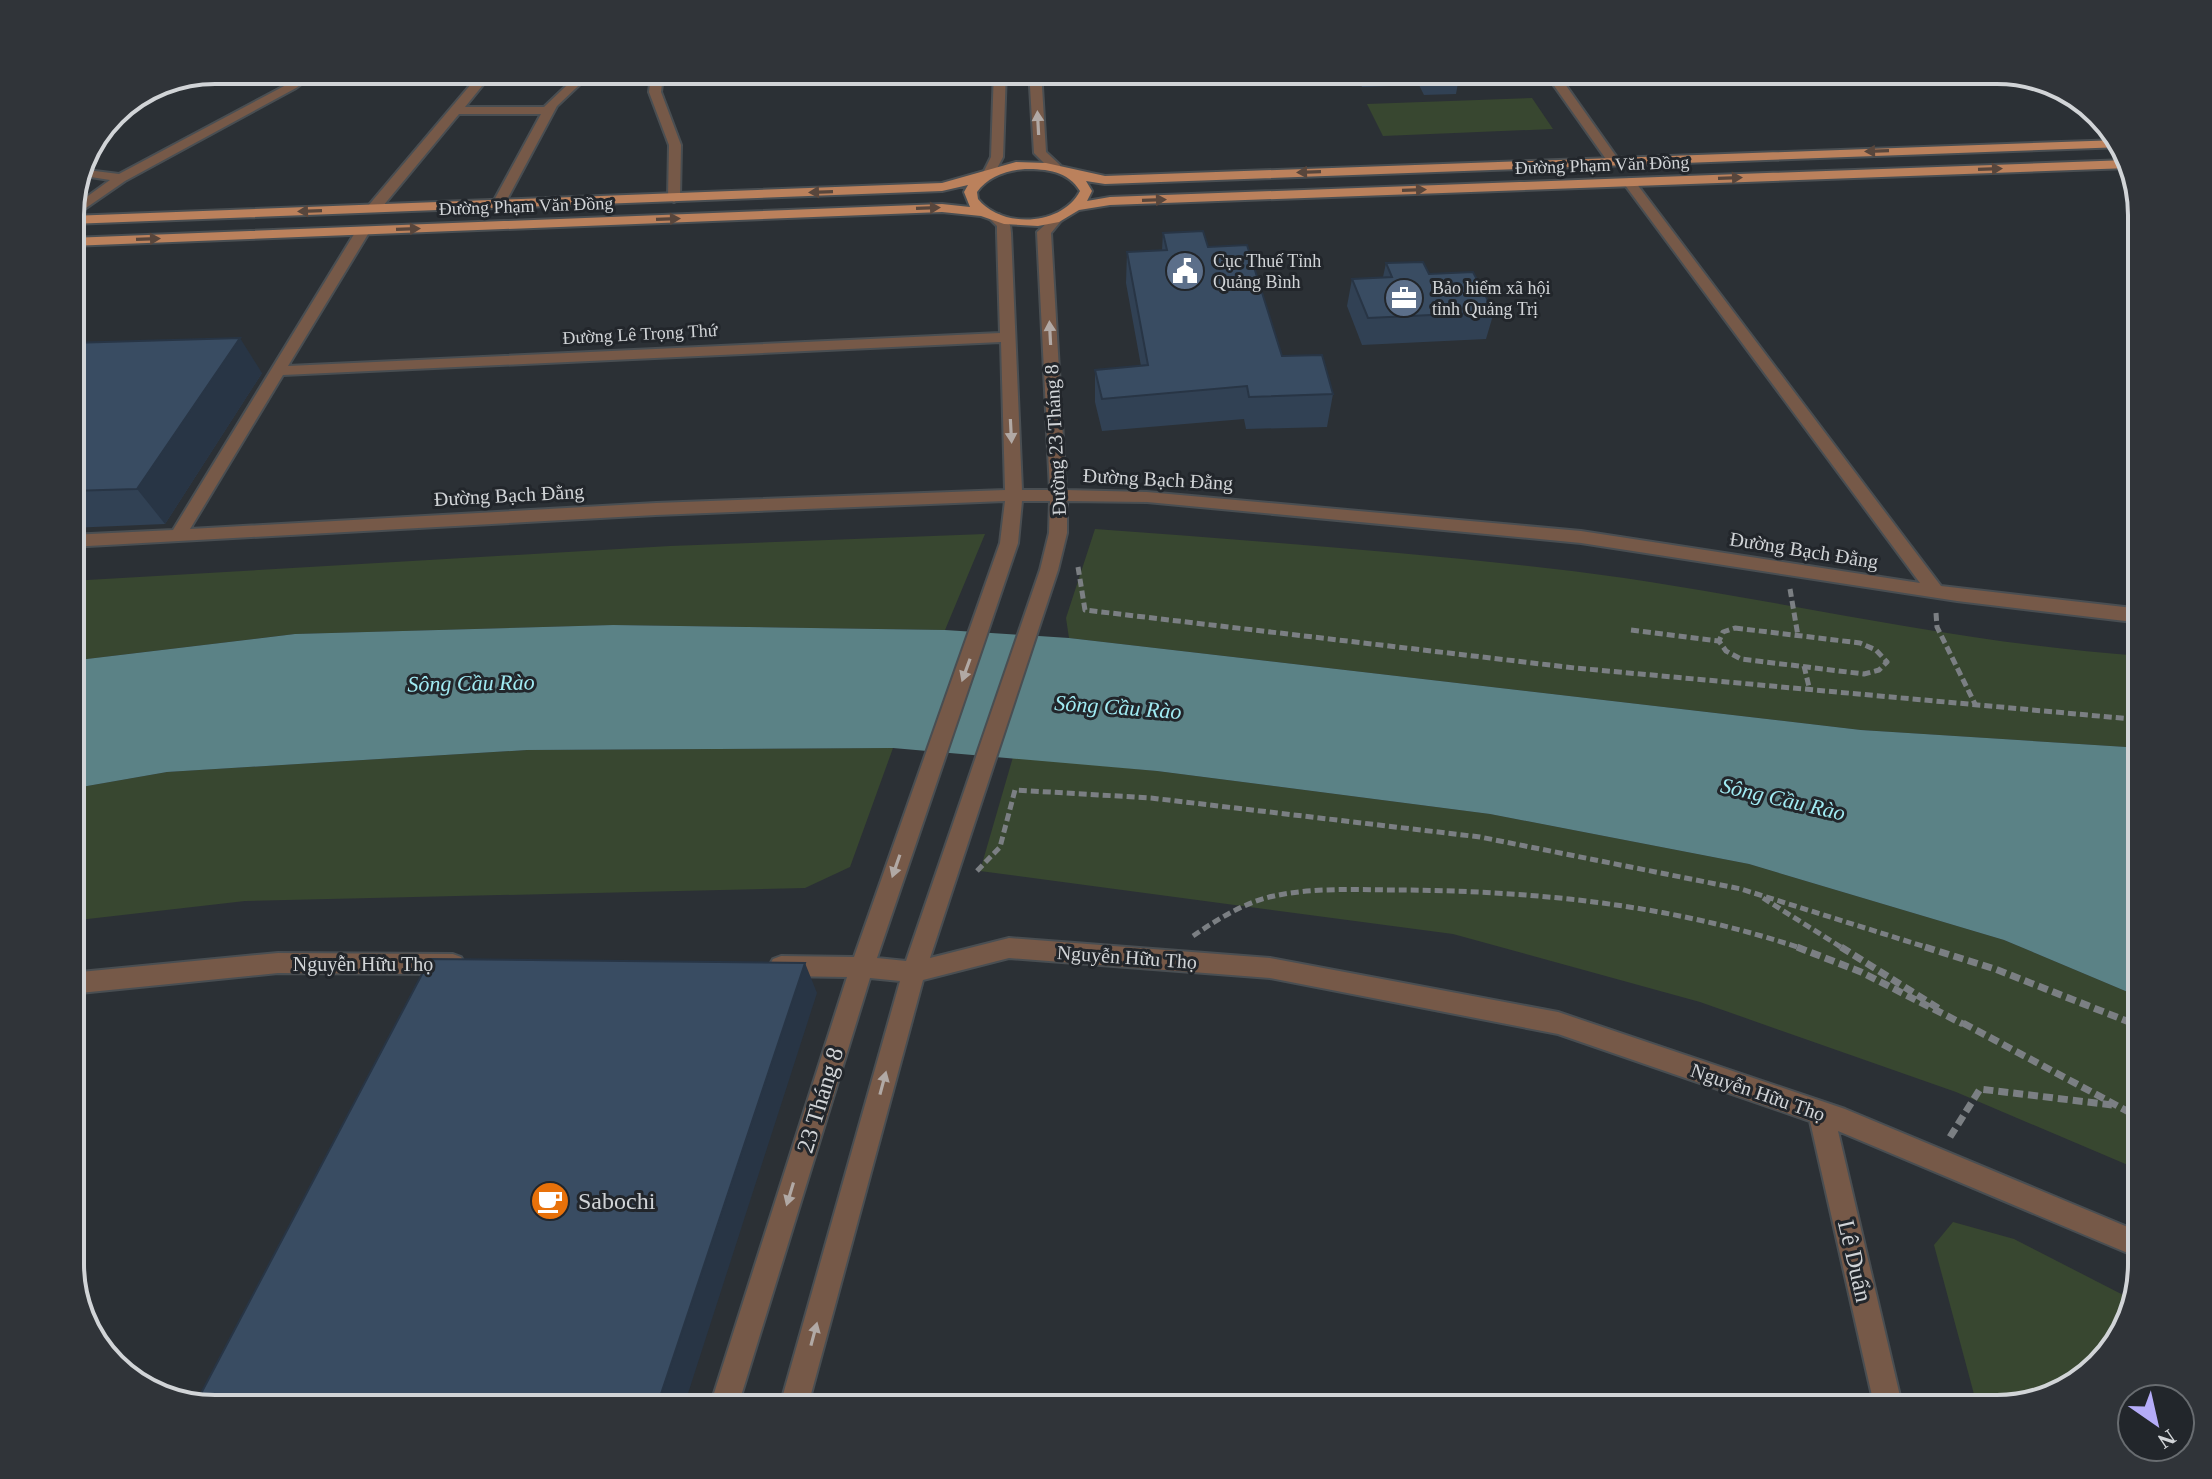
<svg xmlns="http://www.w3.org/2000/svg" width="2212" height="1479" viewBox="0 0 2212 1479" font-family="'Times New Roman',serif">
<style>
.green{fill:#384730}
.water{fill:#5b8286}
.lines{fill:none;stroke-linecap:round;stroke-linejoin:round}
.minor-casing{stroke:#494e52;stroke-width:4}
.major-casing{stroke:#494e52;stroke-width:4}
.path-far1{stroke:#7b7f83;stroke-width:5;stroke-dasharray:8 4;stroke-linecap:butt}
.path{stroke:#7b7f83;stroke-width:7;stroke-dasharray:10 5;stroke-linecap:butt}
.minor{fill:#765948;fill-rule:evenodd}
.major{fill:#bb815c;fill-rule:evenodd}
.wall{fill:#314154}
.shaded-wall{fill:#283545}
.building{fill:#394c62;stroke:#283545;stroke-width:2}
.oneway{fill:#b1a9a5}
.oneway2{fill:#58463c}
.labels{text-anchor:middle;dominant-baseline:central;stroke-width:6;stroke-linejoin:round;paint-order:stroke}
.far-street-label{font-size:18px;fill:#d1d4d7;stroke:#22262b}
.far-poi-label{font-size:18px;fill:#d1d4d7;stroke:#22262b;text-anchor:start}
.street-label{font-size:20px;fill:#d1d4d7;stroke:#22262b}
.water-label{font-size:22px;font-style:italic;fill:#a1ebf3;stroke:#22262b}
.near-street-label{font-size:24px;fill:#d1d4d7;stroke:#22262b}
.near-poi-label{font-size:24px;fill:#d1d4d7;stroke:#22262b;text-anchor:start}
.rim{fill:none;stroke:#d1d4d7;stroke-width:4}
</style>
<rect width="100%" height="100%" fill="#2b3035"/>
<g class="green">
<polygon points="1532,98 1553,129 1383,136 1367,104"/>
<path d="M1095,529C1254,541 1414,552 1572,571C1763,595 1950,643 2142,656V748L1861,730L1069,638L1066,618Z"/>
<polygon points="985,534 945,630 614,625 295,634 70,661 70,581 670,546"/>
<polygon points="893,748 850,867 805,888 245,901 70,921 70,789 167,772 527,750"/>
<polygon points="1013,757 1157,771 1490,814 1749,864 2004,940 2142,998 2142,1171 1956,1092 1700,1002 1453,934 980,871"/>
<polygon points="1953,1222 2014,1239 2131,1299 2117,1345 2069,1390 1997,1409 1978,1409 1934,1245"/>
</g>
<polygon class="water" points="613,625 945,630 1069,638 1861,730 2142,748 2142,998 2004,940 1749,864 1490,814 1157,771 893,748 527,750 167,772 70,789 70,661 295,634"/>
<g class="lines">
<g class="minor-casing">
<g id="minor">
<polygon points="307,70 320,70 296,88 125,181 70,219 70,209 110,180 84,176 87,170 119,174 288,84"/>
<polygon points="483,70 495,70 465,107 544,107 583,70 595,70 557,106 503,207 492,204 541,114 459,114 378,212 368,212 368,206"/>
<polygon points="660,70 672,70 662,84 661,92 681,145 680,198 674,202 668,198 669,145 649,92 650,84"/>
<polygon points="994,70 1006,70 1003,157 993,176 989,177 983,173 991,157"/>
<polygon points="1029,70 1041,70 1046,152 1060,165 1060,171 1052,171 1034,153"/>
<polygon points="1543,70 1555,70 1618,159 1616,162 1608,162"/>
<path d="M1629,178L1633,179L1941,586L2142,609V623L1957,601L1581,543L1147,502L1067,501V533L1058,570L930,958L1009,938L1270,958L1558,1012L1845,1109L2142,1233V1259L1838,1131L1903,1409H1875L1810,1121L1558,1034L1270,978L1009,958L923,980L807,1409H779L900,981L870,978L737,1409H709L847,977L781,976L773,973L769,966L773,959L781,956L854,957L1000,543L1005,501L656,515L70,547V535L173,530L356,231L363,227L370,231L288,366L1000,333L997,233V226L988,217L999,214L1010,225L1011,233L1022,490H1050L1037,232L1059,212L1065,216L1051,233L1066,490L1147,492L1581,531L1920,583L1625,185L1623,182ZM1001,342L1005,490L656,503L190,529L283,375ZM1022,501H1050L1049,533L1040,570L906,961L877,958L1018,543Z"/>
<polygon points="278,953 453,954 461,957 465,964 461,971 453,974 278,973 70,994 70,973"/>
</g>
</g>
<g class="major-casing">
<path id="major" d="M2120,140L2124,147L1105,184L1086,181L1092,191L1087,201L1110,197L2127,160L2129,168L1110,205L1079,210L1059,222L1038,226L1004,224L981,216L942,212L70,246V238L942,204L970,207L964,192L968,185L942,191L70,224V216L942,183L1016,162L1046,163L1105,176ZM1025,169C1047,169 1068,171 1080,191C1062,226 1002,229 978,199L977,192C987,177 1008,170 1025,169Z"/>
</g>
<g class="path-far1">
<polyline points="1078,567 1085,610 1575,668 2142,720"/>
<polyline points="1790,589 1798,636"/>
<polyline points="1936,613 1937,627 1976,706"/>
<polygon points="1735,628 1860,643 1876,650 1887,662 1879,670 1864,674 1741,659 1726,651 1719,641 1723,632"/>
<polyline points="1631,630 1719,641"/>
<polyline points="1804,666 1810,691"/>
<polyline points="977,871 1000,847 1015,790 1151,798 1480,837 1741,889 1932,949"/>
<polyline points="1763,898 1844,949"/>
<path d="M1193,936C1218,919 1245,902 1274,896C1315,887 1360,890 1402,890C1537,891 1674,905 1803,949"/>
</g>
<g class="path">
<polyline points="1797,947 1861,972 1963,1024"/>
<polyline points="1841,947 1941,1010"/>
<polyline points="1925,947 1995,969 2142,1027"/>
<polyline points="1963,1023 2142,1119"/>
<polyline points="1950,1137 1980,1089 2112,1105"/>
</g>
<use href="#minor" class="minor"/>
<use href="#major" class="major"/>
</g>
<g class="wall">
<polygon points="1355,70 1508,70 1505,82 1458,83 1456,94 1424,95 1419,85 1362,87"/>
<polygon points="1735,70 1772,70 1737,72"/>
<polygon points="1163,233 1208,247 1282,356 1333,394 1327,427 1246,429 1244,419 1102,431 1095,402 1095,370 1141,366 1126,283 1127,252 1162,250"/>
<polygon points="1386,263 1429,274 1494,312 1486,339 1362,345 1347,306 1352,279 1383,277"/>
<polygon points="70,343 262,373 165,524 70,528"/>
</g>
<g class="shaded-wall">
<polygon points="240,338 262,373 165,524 137,489"/>
<polygon points="805,963 817,993 683,1409 656,1409"/>
</g>
<g class="building">
<polygon points="1427,70 1459,70 1460,72 1429,73"/>
<polygon points="1203,231 1208,247 1247,245 1282,356 1322,355 1333,394 1249,397 1247,386 1102,399 1095,370 1148,365 1127,252 1167,250 1163,233"/>
<polygon points="1423,262 1429,274 1473,272 1494,312 1368,318 1352,279 1392,277 1386,263"/>
<polygon points="240,338 137,489 70,491 70,343"/>
<polygon points="430,959 805,963 656,1409 215,1409 196,1403"/>
</g>
<defs><path id="oneway-solid" d="M-6-.8H1V-3.2L6.5 0L1 3.2V.8H-6Z" transform="scale(2)"/></defs>
<g class="oneway">
<use href="#oneway-solid" transform="translate(1038 123) rotate(-93)"/>
<use href="#oneway-solid" transform="translate(1050 333) rotate(-93)"/>
<use href="#oneway-solid" transform="translate(1011 431) rotate(87)"/>
<use href="#oneway-solid" transform="translate(966 670) rotate(110)"/>
<use href="#oneway-solid" transform="translate(896 866) rotate(109)"/>
<use href="#oneway-solid" transform="translate(883 1083) rotate(-75)"/>
<use href="#oneway-solid" transform="translate(790 1194) rotate(107)"/>
<use href="#oneway-solid" transform="translate(814 1334) rotate(-75)"/>
</g>
<g class="oneway2">
<use href="#oneway-solid" transform="translate(1877 151) rotate(178)"/>
<use href="#oneway-solid" transform="translate(1990 169) rotate(-2)"/>
<use href="#oneway-solid" transform="translate(1309 172) rotate(178)"/>
<use href="#oneway-solid" transform="translate(1730 178) rotate(-2)"/>
<use href="#oneway-solid" transform="translate(1414 190) rotate(-2)"/>
<use href="#oneway-solid" transform="translate(821 192) rotate(178)"/>
<use href="#oneway-solid" transform="translate(1154 200) rotate(-2)"/>
<use href="#oneway-solid" transform="translate(928 208) rotate(-2)"/>
<use href="#oneway-solid" transform="translate(310 211) rotate(178)"/>
<use href="#oneway-solid" transform="translate(668 219) rotate(-2)"/>
<use href="#oneway-solid" transform="translate(408 229) rotate(-2)"/>
<use href="#oneway-solid" transform="translate(148 239) rotate(-2)"/>
</g>
<defs>
<g id="civic-disc" transform="scale(2)"><circle r="9.5" fill="#5c6f8a" stroke="#22262b"/><path d="M-.6-6.5H3V-4.5H.6V-3L4-1V1h2V6H-6V1h2V-1L-.6-3ZM-1.2 2.5V6h2.4V2.5Z" fill="#fff"/></g>
<g id="office-disc" transform="scale(2)"><circle r="9.5" fill="#5c6f8a" stroke="#22262b"/><path d="M-6-3h4V-5.5h4V-3h4V5H-6ZM-1-4.5V-3h2v-1.5ZM-6 0V1H6V0Z" fill="#fff"/></g>
<g id="cafe-disc" transform="scale(2)"><circle r="9.5" fill="#e8710a" stroke="#22262b"/><path d="M-5.5-4.5H6V0H3Q3 3.5 0 3.5H-2.5Q-5.5 3.5-5.5 0ZM3-3.2v2h1.7v-2ZM-6 4.5H4V6H-6Z" fill="#fff"/></g>
</defs>
<g fill-rule="evenodd">
<use href="#civic-disc" x="1185" y="271"/>
<use href="#office-disc" x="1404" y="298"/>
<use href="#cafe-disc" x="550" y="1201"/>
</g>
<g class="labels">
<g class="far-street-label">
<text transform="translate(1602 165) rotate(-2)">Đường Phạm Văn Đồng</text>
<text transform="translate(526 206) rotate(-2)">Đường Phạm Văn Đồng</text>
<text transform="translate(640 334) rotate(-3)">Đường Lê Trọng Thứ</text>
</g>
<g class="far-poi-label">
<text x="1213" y="261">Cục Thuế Tỉnh<tspan x="1213" dy="21">Quảng Bình</tspan></text>
<text x="1432" y="288">Bảo hiểm xã hội<tspan x="1432" dy="21">tỉnh Quảng Trị</tspan></text>
</g>
<g class="street-label">
<text transform="translate(1055 440) rotate(-93)">Đường 23 Tháng 8</text>
<text transform="translate(1158 479) rotate(3)">Đường Bạch Đằng</text>
<text transform="translate(509 495) rotate(-3)">Đường Bạch Đằng</text>
<text transform="translate(1804 550) rotate(9)">Đường Bạch Đằng</text>
<text transform="translate(1127 957) rotate(4)">Nguyễn Hữu Thọ</text>
<text x="363" y="964">Nguyễn Hữu Thọ</text>
<text transform="translate(1758 1092) rotate(19)">Nguyễn Hữu Thọ</text>
</g>
<g class="water-label">
<text transform="translate(471 683) rotate(-1)">Sông Cầu Rào</text>
<text transform="translate(1118 707) rotate(4)">Sông Cầu Rào</text>
<text transform="translate(1783 799) rotate(13)">Sông Cầu Rào</text>
</g>
<g class="near-street-label">
<text transform="translate(820 1100) rotate(-73)">23 Tháng 8</text>
<text transform="translate(1855 1261) rotate(77)">Lê Duẩn</text>
</g>
<g class="near-poi-label">
<text x="578" y="1201">Sabochi</text>
</g>
</g>
<path d="M0 0H2212V1479H0ZM215 84H1997A131 131 0 0 1 2128 215V1264A131 131 0 0 1 1997 1395H215A131 131 0 0 1 84 1264V215A131 131 0 0 1 215 84Z" fill="#303439" fill-rule="evenodd"/>
<path class="rim" d="M215 84H1997A131 131 0 0 1 2128 215V1264A131 131 0 0 1 1997 1395H215A131 131 0 0 1 84 1264V215A131 131 0 0 1 215 84Z"/>
<g transform="translate(2156 1423) rotate(146)"><circle r="38" fill="#22262b" stroke="#686c70" stroke-width="2"/>
<path d="M0-6L14 30L0 20L-14 30Z" fill="#b5acf8"/>
<text y="-12" font-size="22" font-weight="bold" text-anchor="middle" fill="#d1d4d7">N</text>
</g>
</svg>
